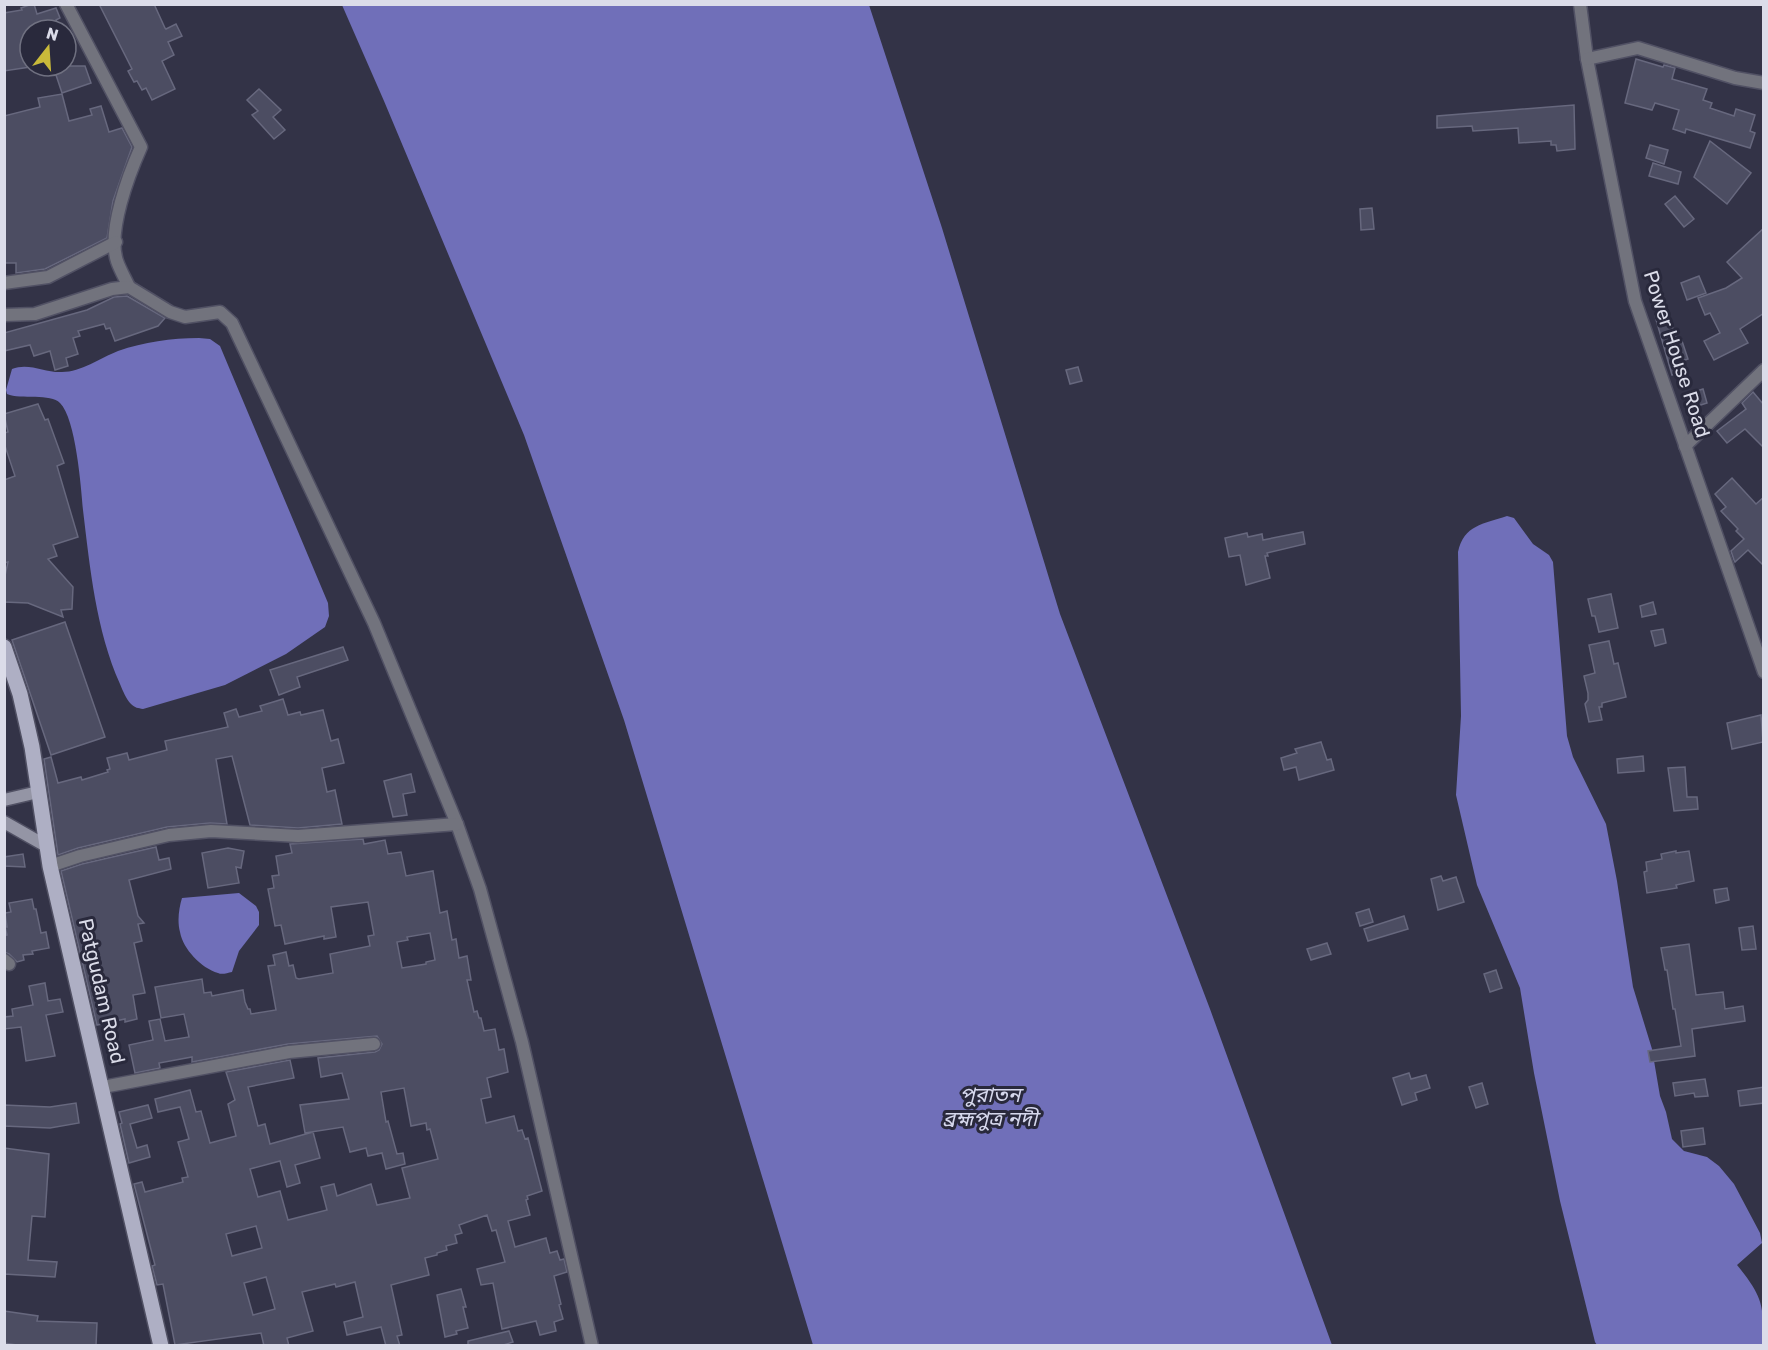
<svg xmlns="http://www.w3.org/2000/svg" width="1768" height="1350" viewBox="0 0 1768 1350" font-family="Rubik,'Noto Sans Bengali',sans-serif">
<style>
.water{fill:#706fb9}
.building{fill:#4c4d62;stroke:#67687e;stroke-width:1.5;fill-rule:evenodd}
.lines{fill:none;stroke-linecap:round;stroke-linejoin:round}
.street-casing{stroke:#515164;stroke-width:15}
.secondary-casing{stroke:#515164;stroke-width:15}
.primary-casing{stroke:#515164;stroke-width:18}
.street{stroke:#72737d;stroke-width:12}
.secondary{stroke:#9495a5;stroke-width:12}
.primary{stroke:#aeafc4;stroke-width:15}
.labels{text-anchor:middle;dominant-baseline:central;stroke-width:6;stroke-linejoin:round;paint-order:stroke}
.street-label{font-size:20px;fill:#dbdce9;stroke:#29293c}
.water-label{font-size:21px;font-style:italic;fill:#d6d8ed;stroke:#29293c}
</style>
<rect width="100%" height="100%" fill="#333347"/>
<g class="water">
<polygon points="342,5 869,5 942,228 1060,614 1210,1009 1332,1345 813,1345 624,720 524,435 384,101"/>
<path d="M199,338L210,339L220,346L328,603L329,616L325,627L286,654L225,685L143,709C138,708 135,708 131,704C126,699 123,691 120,684C96,630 90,568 83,510C81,487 76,419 60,403C51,393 21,400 7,394L6,390L12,369C29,362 45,373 62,372C81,372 100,358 118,351C144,342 171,338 199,338Z"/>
<path d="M1507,516L1514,518L1533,544L1549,555L1553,562L1567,736L1573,757L1606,824L1617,881L1633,987L1652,1049L1660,1096L1666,1112L1672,1139L1684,1151L1707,1157L1719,1166L1734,1184L1760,1233L1762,1243L1737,1265C1763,1297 1764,1305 1763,1345H1597L1595,1342L1560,1201L1534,1073L1520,988L1477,885L1456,795L1461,716L1458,552C1464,525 1483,524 1507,516Z"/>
<path d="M239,893L256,906L259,912V925L239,951L232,972C227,973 222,975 218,973C201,968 183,949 180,932C177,921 179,908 182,898Z"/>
</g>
<g class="building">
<polygon points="32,4 34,4 37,14 56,8 60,18 56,20 58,30 30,30 30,67 4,71 4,13 22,10 21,8"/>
<polygon points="99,4 154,4 165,28 166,29 176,24 182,36 168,42 174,55 162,61 175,89 152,100 146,88 142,90 137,81 134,82 128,71 132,69"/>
<polygon points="1636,59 1663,67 1664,65 1675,68 1672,79 1707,89 1703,100 1712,103 1710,108 1734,116 1736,109 1755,115 1750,131 1755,133 1750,148 1686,129 1685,133 1673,129 1679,110 1655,103 1652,110 1625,103"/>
<polygon points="53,66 85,66 91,83 62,93"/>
<polygon points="259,89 281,110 273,117 285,130 274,139 252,115 258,111 247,100"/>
<polygon points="62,94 69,121 92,115 90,109 101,106 109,132 122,128 132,147 113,201 107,238 45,269 16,273 16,263 4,263 4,116 40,107 38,98"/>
<polygon points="1574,105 1575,149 1557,151 1556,145 1551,145 1551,141 1519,143 1518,128 1473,131 1472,126 1437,128 1437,116"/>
<polygon points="1710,141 1751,173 1727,204 1694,177"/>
<polygon points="1650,145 1668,150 1664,164 1646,158"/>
<polygon points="1653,163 1681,172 1678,184 1649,176"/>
<polygon points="1675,196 1694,219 1684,227 1665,204"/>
<polygon points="1372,208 1374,229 1361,230 1360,209"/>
<polygon points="1764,228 1764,313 1740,329 1748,343 1714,360 1704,341 1720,333 1710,313 1705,315 1698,298 1726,288 1742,278 1727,262"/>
<polygon points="1699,276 1706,293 1687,300 1681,283"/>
<polygon points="127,296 165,318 158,326 115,341 110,328 106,329 104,324 78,331 80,336 73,338 78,354 66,358 68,366 55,370 50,351 34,356 30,345 4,351 4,333 87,310 114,297"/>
<polygon points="1667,312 1677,340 1681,338 1688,359 1682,361 1685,371 1672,375 1655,316"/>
<polygon points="1078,367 1082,381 1070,384 1066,370"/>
<polygon points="1703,389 1707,403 1688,409 1684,395"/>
<polygon points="1753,392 1764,405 1764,448 1745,429 1727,443 1717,431 1746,409 1742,403"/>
<polygon points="38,404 45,420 48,419 64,463 57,466 78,537 53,545 57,556 48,559 73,587 72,609 61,610 63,617 28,603 4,602 4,580 8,562 4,563 4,480 15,476 4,443 4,433 8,432 4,414"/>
<polygon points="1732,478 1756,504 1764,497 1764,566 1748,550 1735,562 1734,560 1731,551 1744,539 1736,531 1738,529 1721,511 1726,507 1715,494"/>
<polygon points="1303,532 1305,544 1267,553 1268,556 1265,556 1270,578 1246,585 1240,555 1229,557 1225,538 1247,533 1248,537 1262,534 1263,540"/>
<polygon points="1611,594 1618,628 1599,632 1595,616 1592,616 1588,599"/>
<polygon points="1653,602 1656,614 1642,617 1640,606"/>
<polygon points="65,622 105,737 51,755 12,640"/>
<polygon points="1663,629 1666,643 1655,646 1651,631"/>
<polygon points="1609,641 1614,664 1618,663 1626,697 1602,703 1602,707 1599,707 1602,720 1589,722 1585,704 1588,700 1588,693 1584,676 1595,673 1589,645"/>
<polygon points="343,647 348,660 297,677 300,687 279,695 270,670"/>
<polygon points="283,699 288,715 300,712 301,715 323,710 331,741 338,739 344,763 322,768 327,792 335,790 342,824 298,828 250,825 232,756 216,759 227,824 210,823 167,827 78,848 58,855 44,759 51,757 58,783 81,777 82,780 108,772 107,770 110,769 107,758 127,753 129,760 167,750 165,741 228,727 224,713 236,709 239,717 262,711 260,706"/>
<polygon points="1761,715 1763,742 1732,749 1727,723"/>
<polygon points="1321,742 1327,760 1331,759 1334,770 1299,780 1296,767 1284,770 1281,758 1297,753 1295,749"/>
<polygon points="1643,756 1644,771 1618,773 1617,759"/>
<polygon points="1685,767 1687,797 1697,797 1698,809 1674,811 1668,768"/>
<polygon points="411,774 415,792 403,794 407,815 393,817 384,781"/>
<path d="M363,839L364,844L385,840L388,854L401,852L406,876L433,871L440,913L447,911L452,940L456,939L459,958L467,956L471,980H467L474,1012L477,1011L479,1018H481L484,1031L495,1029L499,1050L504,1049L508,1072L487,1078L491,1097L481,1099L486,1123L514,1116L518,1131L522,1130L525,1139L528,1138L542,1191L527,1196L528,1199L526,1200L530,1215L508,1221L515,1247L546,1238L550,1253L557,1251L560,1260L564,1259L567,1272L554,1276L561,1304L559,1305L563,1319L554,1322L556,1331L540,1335L536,1321L502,1329L493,1283L481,1285L477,1269L505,1262L496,1230L492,1231L487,1215L459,1225L462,1233L455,1235L457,1243L446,1246L447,1250L437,1253V1255L425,1258L429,1275L391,1285L402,1335L397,1336L400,1346H386L381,1327L347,1335L344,1322L363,1317L355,1282L336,1287L335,1284L302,1292L313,1331L287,1338L289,1346H264L261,1333L175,1345L163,1284L157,1285L152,1266L155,1265L134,1184L142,1182L145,1192L183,1182L182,1178L188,1177L178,1142L189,1139L180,1107L158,1112L155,1099L190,1090L196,1112L201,1111L210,1143L236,1136L228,1104L235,1100L226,1072L290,1060L294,1078L248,1087L258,1126L265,1124L270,1144L313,1132L320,1158L295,1165L300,1183L287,1187L280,1161L250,1169L258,1197L280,1191L288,1220L327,1210L321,1187L334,1184L337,1196L371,1184L377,1205L410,1198L402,1168L438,1159L430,1129L427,1130L426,1123L411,1126L404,1088L381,1092L386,1122L388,1121L397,1154L403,1153L405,1164L386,1169L382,1153L368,1156L366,1148L350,1152L343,1127L305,1133L300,1105L349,1099L342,1073L321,1077L318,1058L375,1052L379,1050L382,1044L377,1036L288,1044L192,1062V1057L159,1063L160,1068L135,1073L129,1045L153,1040L149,1021L160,1019L165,1041L189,1037L184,1014L161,1018L155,987L202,979L204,993L211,992L212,996L243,990L245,1002L248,1009H250L251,1014L276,1010L268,966L275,965L273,955L286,952L289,966L293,965L296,978L299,979L333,973L330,954L370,946L368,936L374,935L368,902L331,907L336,937L324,939V936L285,944L281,925L275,926L268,889L274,888L272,876L279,875L276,856L292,853L290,844ZM430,933L435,960L426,962V964L402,968L397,942L408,940L407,937ZM256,1226L262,1248L232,1256L226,1234ZM266,1277L275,1309L253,1315L244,1283Z"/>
<polygon points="156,847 159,860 169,858 171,869 129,880 138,916 144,923 138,924 142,941 134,943 145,993 133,995 137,1019 125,1022 125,1019 97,1025 61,871 82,864"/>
<polygon points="228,848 244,851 241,868 236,867 239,883 208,888 202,853"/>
<polygon points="1676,851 1676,853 1689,851 1694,881 1676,885 1677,888 1647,893 1644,872 1647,871 1646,862 1662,859 1661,854"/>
<polygon points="23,854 25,867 4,866 4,857"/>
<polygon points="1441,876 1443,881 1456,877 1464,902 1438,910 1431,879"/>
<polygon points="1727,888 1729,900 1716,903 1714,890"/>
<polygon points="32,899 34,909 36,909 41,933 46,932 49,948 32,951 33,954 23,955 24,960 17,962 9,954 4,952 4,936 7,935 5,927 7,927 5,913 11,912 9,903"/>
<polygon points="1369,909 1373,922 1360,926 1356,913"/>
<polygon points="1404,916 1408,929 1368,941 1364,929"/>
<polygon points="1753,926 1756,949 1742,950 1739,928"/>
<polygon points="1327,943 1331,954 1311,960 1307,949"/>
<polygon points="1689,944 1696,995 1723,992 1725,1009 1743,1006 1745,1021 1692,1029 1695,1056 1650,1062 1648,1051 1681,1046 1675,1009 1673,1009 1667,970 1665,970 1661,948"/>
<polygon points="1496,970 1502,988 1490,992 1484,974"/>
<polygon points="45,983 48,1001 60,999 63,1012 46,1015 55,1056 26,1061 21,1027 4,1029 4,1017 13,1016 12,1009 33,1005 29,986"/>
<polygon points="1409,1073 1411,1079 1426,1075 1430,1088 1415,1093 1417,1100 1402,1105 1393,1078"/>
<polygon points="1705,1079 1708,1096 1695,1097 1694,1093 1675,1096 1673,1083"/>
<polygon points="1482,1083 1488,1104 1476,1108 1469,1087"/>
<polygon points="1764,1087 1764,1103 1740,1106 1738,1091"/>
<polygon points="76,1103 79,1123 50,1128 4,1126 4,1105 50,1107"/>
<polygon points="148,1105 152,1118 130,1124 137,1148 147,1145 150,1157 129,1163 120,1124 122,1123 119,1112"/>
<polygon points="1703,1128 1705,1144 1683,1147 1681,1131"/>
<polygon points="4,1148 49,1154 45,1217 32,1216 28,1260 57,1262 55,1277 4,1274"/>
<polygon points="461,1289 466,1307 463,1307 468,1328 456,1331 457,1334 445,1337 437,1295"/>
<polygon points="4,1311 38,1316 37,1321 97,1323 96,1346 23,1346 4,1343"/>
<polygon points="509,1331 513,1342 500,1346 468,1346 468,1341"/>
</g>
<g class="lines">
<g class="street-casing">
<g id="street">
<path d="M66,4L141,147C129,174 107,231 117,261C120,270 125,278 129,287"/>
<polyline points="1580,4 1587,59 1635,301 1764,672"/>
<polyline points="1587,59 1638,48 1735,78 1764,83"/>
<polyline points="4,283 48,277 116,242"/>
<polyline points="4,315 35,314 112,289 129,287 170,312 185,317 220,312 232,323 374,623 457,824 480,889 522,1042 592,1346"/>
<polyline points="1685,446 1764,370"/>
<polyline points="50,866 80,856 169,835 211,831 298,836 457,824"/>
<polyline points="4,960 9,964"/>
<polyline points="103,1087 289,1052 374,1044"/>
</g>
</g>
<g class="secondary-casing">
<g id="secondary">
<polyline points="4,800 38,792"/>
<polyline points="4,822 48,847"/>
</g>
</g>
<g class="primary-casing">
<polyline id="primary" points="4,647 20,694 32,747 50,866 161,1346"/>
</g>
<use href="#street" class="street"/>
<use href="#secondary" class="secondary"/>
<use href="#primary" class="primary"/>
</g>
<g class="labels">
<g class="street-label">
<text transform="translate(1677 354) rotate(72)">Power House Road</text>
<text transform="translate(102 991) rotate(77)">Patgudam Road</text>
</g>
<g class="water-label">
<text x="990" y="1094">পুরাতন<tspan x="990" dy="24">ব্রহ্মপুত্র নদী</tspan></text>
</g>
</g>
<rect width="1768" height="1350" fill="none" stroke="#dbdce9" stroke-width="12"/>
<g transform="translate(48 48) rotate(17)"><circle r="28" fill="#29293c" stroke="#707181" stroke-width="1.5"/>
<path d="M0-4.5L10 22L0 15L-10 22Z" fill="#c9ba3a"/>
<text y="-9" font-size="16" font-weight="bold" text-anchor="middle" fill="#dbdce9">N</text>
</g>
</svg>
